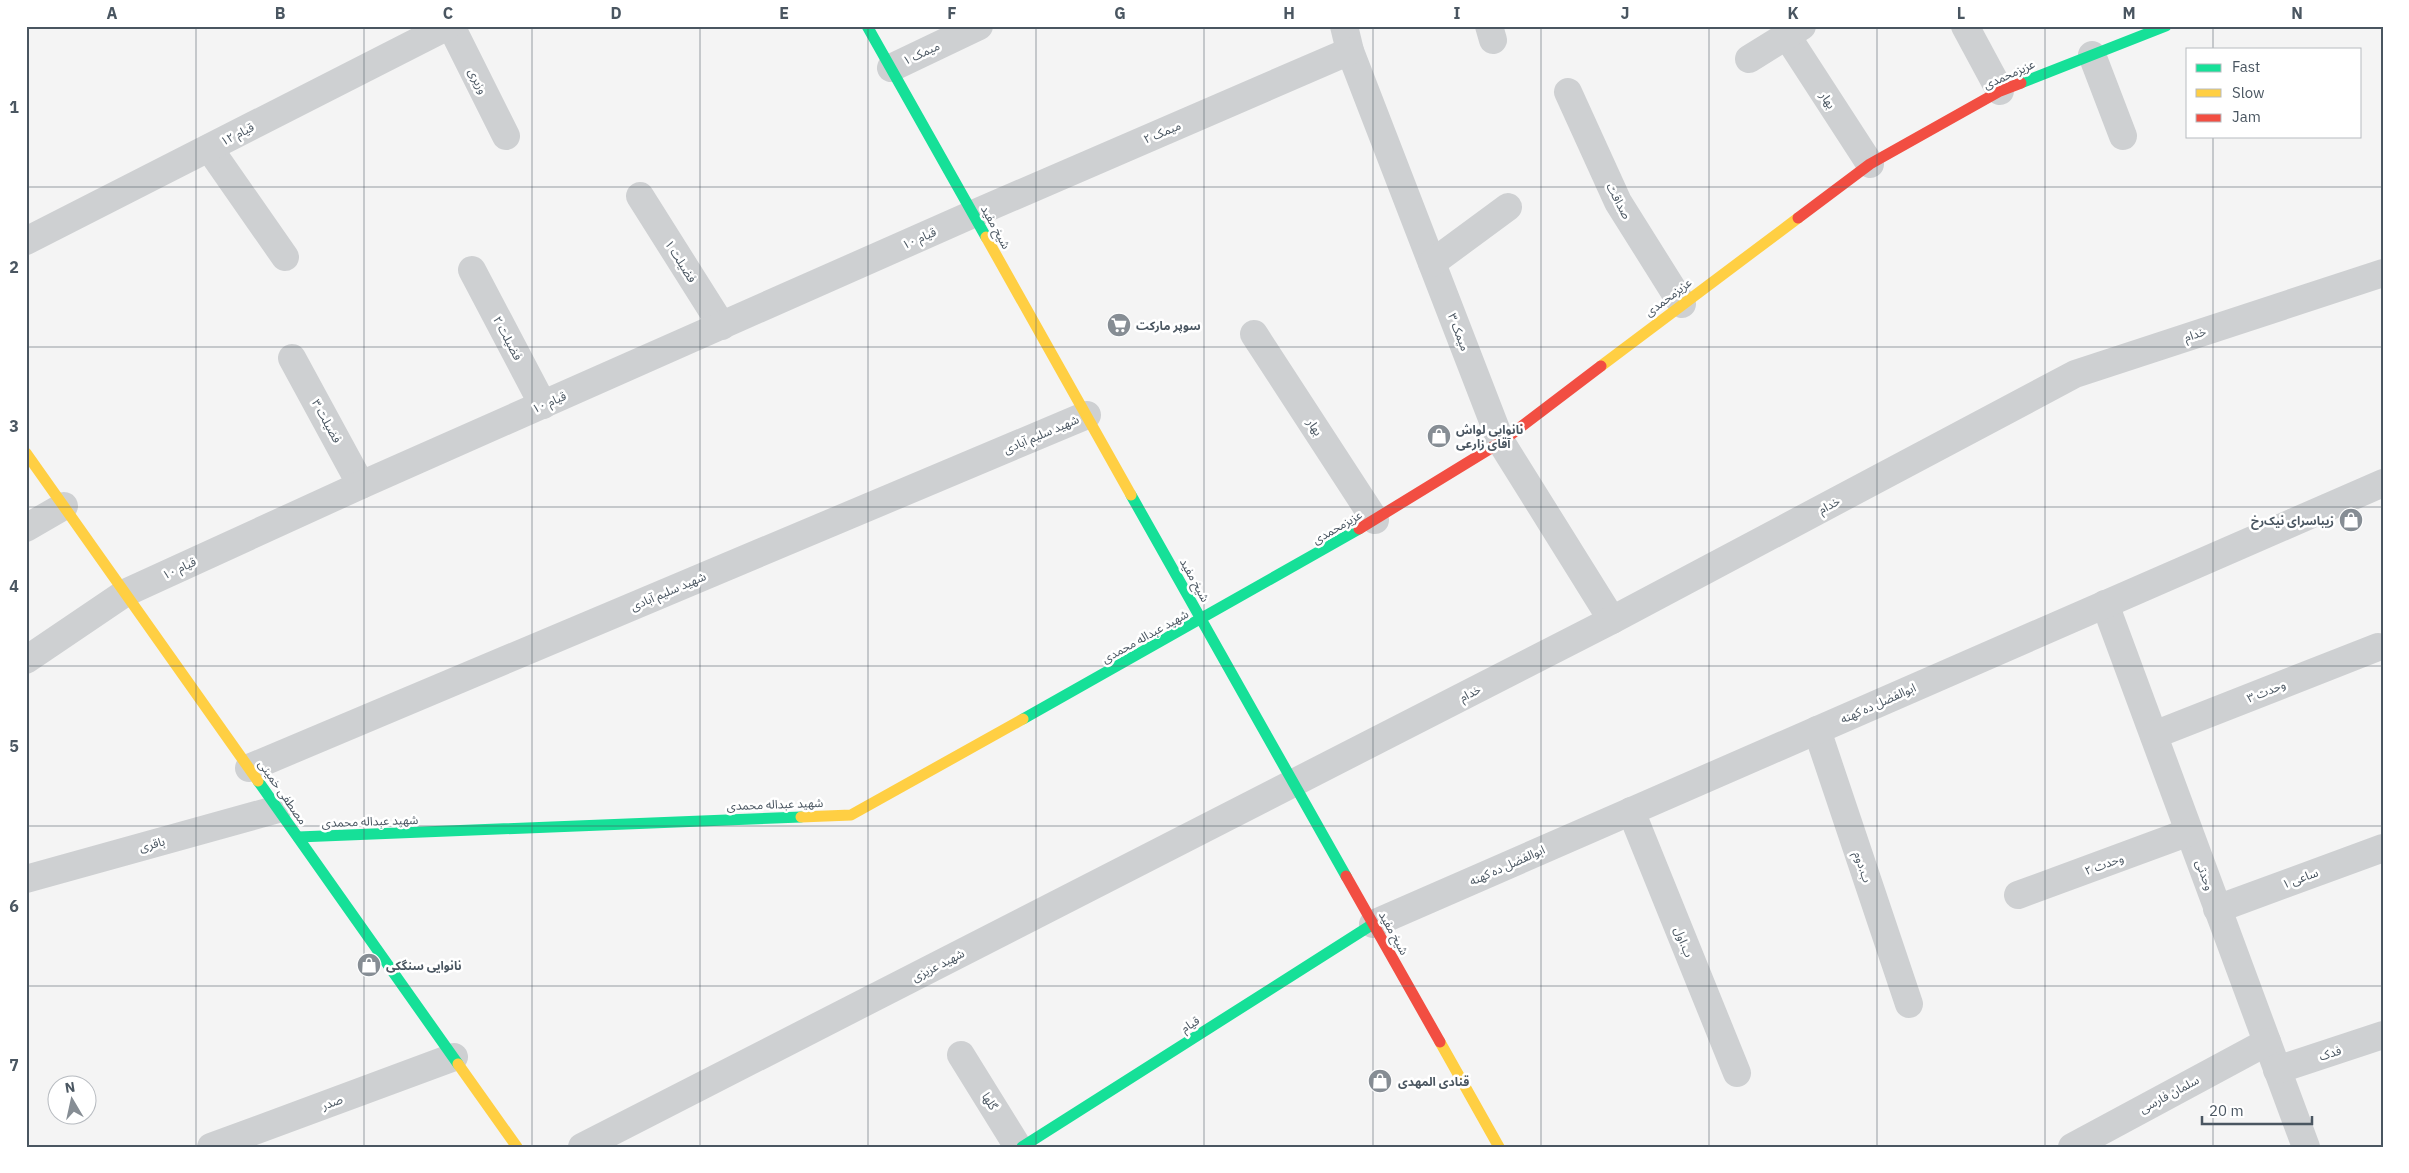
<svg xmlns="http://www.w3.org/2000/svg" width="2409" height="1173" viewBox="0 0 2409 1173" font-family="'IBM Plex Sans','Noto Sans Arabic',sans-serif">
<style>
.lines{fill:none;stroke-linecap:round;stroke-linejoin:round}
.street{stroke:#ced0d2;stroke-width:28}
.fast{stroke:#16e098;stroke-width:11}
.slow{stroke:#ffcf43;stroke-width:11}
.jam{stroke:#f24e42;stroke-width:11}
.grid{fill:none;stroke:#4a5661;stroke-width:1;stroke-opacity:0.55}
.labels{text-anchor:middle;dominant-baseline:central;stroke-width:5;stroke-linejoin:round;paint-order:stroke}
.street-label{font-size:12px;fill:#4a5661;stroke:#fff}
.poi-label{font-size:12px;font-weight:bold;fill:#4a5661;stroke:#fff;text-anchor:start}
.neatline{fill:none;stroke:#4a5661;stroke-width:2}
.grid-label{font-size:16px;text-anchor:middle;font-weight:bold;fill:#4a5661}
</style>
<rect width="100%" height="100%" fill="#f4f4f4"/>
<g class="lines">
<g class="street">
<polyline points="451,26 506,136"/>
<polyline points="1344,26 1350,51 1501,442 1612,620"/>
<polyline points="1489,26 1493,40"/>
<polyline points="1965,26 2000,91"/>
<polyline points="1787,36 1870,164"/>
<polyline points="2092,55 2123,136"/>
<polyline points="1749,59 1802,26"/>
<polyline points="891,68 979,26"/>
<polyline points="1568,92 1618,202 1682,304"/>
<polyline points="209,148 285,257"/>
<polyline points="640,196 722,326"/>
<polyline points="26,241 448,26"/>
<polyline points="1432,263 1508,207"/>
<polyline points="472,270 543,405"/>
<polyline points="1254,334 1375,520"/>
<polyline points="292,358 361,485"/>
<polyline points="26,528 64,506"/>
<polyline points="2105,604 2306,1147"/>
<polyline points="26,660 125,593 361,485 973,214 1350,51"/>
<polyline points="1817,730 1909,1004"/>
<polyline points="2154,735 2378,647"/>
<polyline points="249,768 1087,415"/>
<polyline points="1631,811 1737,1073"/>
<polyline points="26,879 278,809"/>
<polyline points="2018,895 2189,832"/>
<polyline points="2217,909 2383,848"/>
<polyline points="1373,924 2383,483"/>
<polyline points="961,1055 1018,1147"/>
<polyline points="2277,1070 2383,1035"/>
<polyline points="211,1147 454,1057"/>
<polyline points="582,1147 1612,620 2075,374 2383,273"/>
<polyline points="2072,1147 2267,1042"/>
</g>
<g class="fast">
<polyline points="867,26 986,237"/>
<polyline points="2021,83 2166,26"/>
<polyline points="1131,495 1346,876"/>
<polyline points="1023,719 1359,529"/>
<polyline points="258,781 458,1064"/>
<polyline points="298,837 801,817"/>
<polyline points="1022,1147 1373,924"/>
</g>
<g class="slow">
<polyline points="986,237 1131,495"/>
<polyline points="1601,366 1798,218"/>
<polyline points="26,453 258,781"/>
<polyline points="801,817 851,815 1023,719"/>
<polyline points="1440,1042 1499,1147"/>
<polyline points="458,1064 517,1147"/>
</g>
<g class="jam">
<polyline points="1798,218 1870,164 2000,91 2021,83"/>
<polyline points="1359,529 1501,442 1601,366"/>
<polyline points="1346,876 1440,1042"/>
</g>
</g>
<path class="grid" d="M196,26V1147M364,26V1147M532,26V1147M700,26V1147M868,26V1147M1036,26V1147M1204,26V1147M1373,26V1147M1541,26V1147M1709,26V1147M1877,26V1147M2045,26V1147M2213,26V49M2213,136V1147M26,187H2383M26,347H2383M26,507H2383M26,666H2383M26,826H2383M26,986H2383"/>
<defs>
<g id="supermarket-disc" transform="scale(1.25)"><circle r="9.5" fill="#868d94" stroke="#fff"/><path d="M-6-5.5h2.5l.6 2H6L4.5 2H-2.5L-4.4-4H-6ZM-1.5 3.2a1.3 1.3 0 1 0 .1 0ZM3 3.2a1.3 1.3 0 1 0 .1 0Z" fill="#fff"/></g>
<g id="shop-disc" transform="scale(1.25)"><circle r="9.5" fill="#868d94" stroke="#fff"/><path d="M-5-2.5h2.3a2.7 3.5 0 0 1 5.4 0H5L5.5 6h-11ZM-1.5-2.5h3a1.5 2.3 0 0 0-3 0Z" fill="#fff"/></g>
</defs>
<g fill-rule="evenodd">
<use href="#supermarket-disc" x="1119" y="325"/>
<use href="#shop-disc" x="1439" y="436"/>
<use href="#shop-disc" x="2351" y="520"/>
<use href="#shop-disc" x="369" y="965"/>
<use href="#shop-disc" x="1380" y="1081"/>
</g>
<g class="labels">
<g class="street-label">
<text transform="translate(921 53) rotate(-25)">میمک ۱</text>
<text transform="translate(2009 74) rotate(-24)">عزیزمحمدی</text>
<text transform="translate(478 81) rotate(63)">وزیری</text>
<text transform="translate(1828 100) rotate(57)">بهار</text>
<text transform="translate(1162 132) rotate(-23)">میمک ۲</text>
<text transform="translate(237 134) rotate(-27)">قیام ۱۲</text>
<text transform="translate(1619 201) rotate(62)">صداقت</text>
<text transform="translate(996 227) rotate(61)">شیخ مفید</text>
<text transform="translate(919 238) rotate(-24)">قیام ۱۰</text>
<text transform="translate(681 261) rotate(58)">فضیلت ۱</text>
<text transform="translate(1668 297) rotate(-37)">عزیزمحمدی</text>
<text transform="translate(1459 332) rotate(69)">میمک ۳</text>
<text transform="translate(2195 334) rotate(-18)">خدام</text>
<text transform="translate(508 338) rotate(62)">فضیلت ۲</text>
<text transform="translate(549 402) rotate(-24)">قیام ۱۰</text>
<text transform="translate(327 421) rotate(61)">فضیلت ۳</text>
<text transform="translate(1315 427) rotate(57)">بهار</text>
<text transform="translate(1041 434) rotate(-23)">شهید سلیم آبادی</text>
<text transform="translate(1829 505) rotate(-28)">خدام</text>
<text transform="translate(1337 527) rotate(-30)">عزیزمحمدی</text>
<text transform="translate(179 568) rotate(-25)">قیام ۱۰</text>
<text transform="translate(1195 580) rotate(61)">شیخ مفید</text>
<text transform="translate(668 591) rotate(-23)">شهید سلیم آبادی</text>
<text transform="translate(1145 636) rotate(-29)">شهید عبداله محمدی</text>
<text transform="translate(2266 691) rotate(-22)">وحدت ۳</text>
<text transform="translate(1470 693) rotate(-27)">خدام</text>
<text transform="translate(1878 703) rotate(-24)">ابوالفضل ده کهنه</text>
<text transform="translate(283 792) rotate(55)">مصطفی خمینی</text>
<text transform="translate(775 804) rotate(-2)">شهید عبداله محمدی</text>
<text transform="translate(370 821) rotate(-2)">شهید عبداله محمدی</text>
<text transform="translate(152 844) rotate(-15)">باقری</text>
<text transform="translate(2104 864) rotate(-20)">وحدت ۲</text>
<text transform="translate(1507 865) rotate(-24)">ابوالفضل ده کهنه</text>
<text transform="translate(1863 867) rotate(71)">ب.دوم</text>
<text transform="translate(2205 875) rotate(70)">وحدتی</text>
<text transform="translate(2300 878) rotate(-20)">ساعی ۱</text>
<text transform="translate(1394 933) rotate(61)">شیخ مفید</text>
<text transform="translate(1684 942) rotate(68)">ب.اول</text>
<text transform="translate(938 965) rotate(-27)">شهید عزیزی</text>
<text transform="translate(1190 1024) rotate(-32)">قیام</text>
<text transform="translate(2330 1053) rotate(-18)">فدک</text>
<text transform="translate(2169 1094) rotate(-28)">سلمان فارسی</text>
<text transform="translate(990 1101) rotate(58)">گلها</text>
<text transform="translate(332 1102) rotate(-20)">صدر</text>
</g>
<g class="poi-label">
<text x="1136" y="325">سوپر مارکت</text>
<text x="1456" y="429">نانوایی لواش<tspan x="1456" dy="14">آقای زارعی</tspan></text>
<text x="2334" y="520" text-anchor="end">زیباسرای نیک‌رخ</text>
<text x="386" y="965">نانوایی سنگکی</text>
<text x="1398" y="1081">قنادی المهدی</text>
</g>
</g>
<rect width="2409" height="1173" fill="none" stroke="#ffffff" stroke-width="55"/>
<rect x="2186" y="48" width="175" height="90" fill="#ffffff" stroke="#b7bbc0"/>
<rect x="2196" y="64" width="25" height="8" fill="#16e098" stroke="#b7bbc0"/>
<text x="2232" y="72" font-size="15" fill="#4a5661">Fast</text>
<rect x="2196" y="89" width="25" height="8" fill="#ffcf43" stroke="#b7bbc0"/>
<text x="2232" y="98" font-size="15" fill="#4a5661">Slow</text>
<rect x="2196" y="114" width="25" height="8" fill="#f24e42" stroke="#b7bbc0"/>
<text x="2232" y="122" font-size="15" fill="#4a5661">Jam</text>
<g transform="translate(72 1100) rotate(351)"><circle r="24" fill="#ffffff" stroke="#b7bbc0"/>
<path d="M0-4L9 19L0 12L-9 19Z" fill="#868d94"/>
<text y="-8" font-size="14" font-weight="bold" text-anchor="middle" fill="#4a5661">N</text>
</g>
<path d="M2202 1116v8h110v-8" fill="none" stroke="#4a5661" stroke-width="2.5"/>
<text x="2209" y="1116" font-size="15" fill="#4a5661" stroke="#ffffff" stroke-width="4" paint-order="stroke">20 m</text>
<rect x="28" y="28" width="2354" height="1118" class="neatline"/>
<g class="grid-label">
<text x="112" y="19">A</text>
<text x="280" y="19">B</text>
<text x="448" y="19">C</text>
<text x="616" y="19">D</text>
<text x="784" y="19">E</text>
<text x="952" y="19">F</text>
<text x="1120" y="19">G</text>
<text x="1289" y="19">H</text>
<text x="1457" y="19">I</text>
<text x="1625" y="19">J</text>
<text x="1793" y="19">K</text>
<text x="1961" y="19">L</text>
<text x="2129" y="19">M</text>
<text x="2297" y="19">N</text>
<text x="14" y="113">1</text>
<text x="14" y="273">2</text>
<text x="14" y="432">3</text>
<text x="14" y="592">4</text>
<text x="14" y="752">5</text>
<text x="14" y="912">6</text>
<text x="14" y="1071">7</text>
</g>
</svg>
